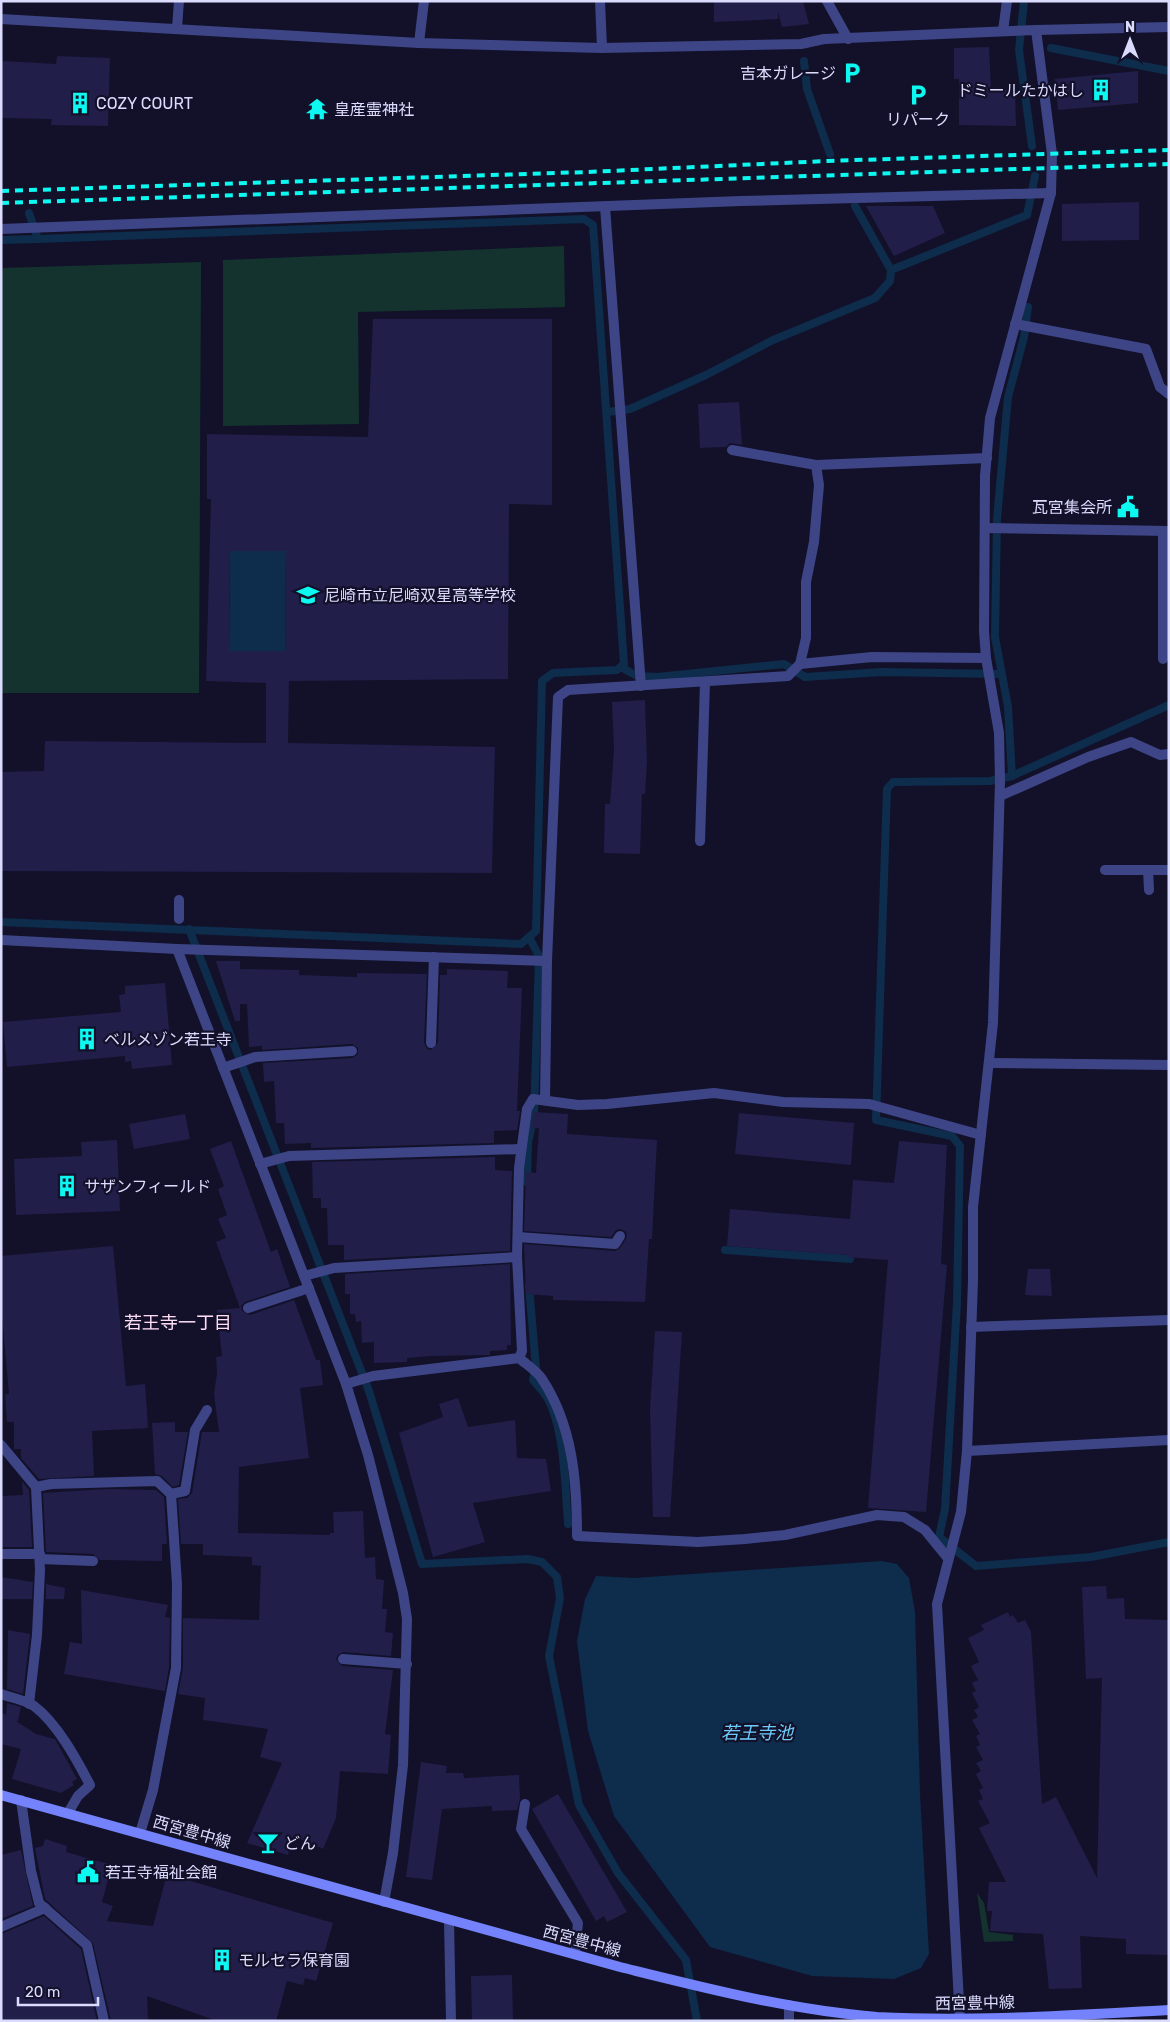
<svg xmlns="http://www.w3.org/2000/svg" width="1170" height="2022" viewBox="0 0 1170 2022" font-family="Rubik,'Noto Sans JP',sans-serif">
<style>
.green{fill:#14332e}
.water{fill:#0e2c4b}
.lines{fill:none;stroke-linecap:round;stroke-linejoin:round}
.stream{stroke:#0e2c4b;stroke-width:8}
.building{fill:#211e4a;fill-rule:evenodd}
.lane{stroke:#3e4587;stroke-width:10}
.street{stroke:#3e4587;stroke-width:10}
.secondary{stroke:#7483fb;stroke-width:10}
.rail{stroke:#0cf8f1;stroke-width:4;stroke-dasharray:8 6;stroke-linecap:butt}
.labels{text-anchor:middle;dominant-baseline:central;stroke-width:4.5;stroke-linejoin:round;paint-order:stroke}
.poi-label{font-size:16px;fill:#dbdbfe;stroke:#121129;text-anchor:start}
.street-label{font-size:16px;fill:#dbdbfe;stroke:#121129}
.neighbourhood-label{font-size:18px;fill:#fedcf6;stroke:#121129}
.water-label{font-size:18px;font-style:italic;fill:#6ccbfb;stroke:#121129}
</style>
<rect width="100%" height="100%" fill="#121129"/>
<g class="green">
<polygon points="564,246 565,307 358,312 359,424 223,426 223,260"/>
<polygon points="201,262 199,693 1,693 1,268"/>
<polygon points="977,1893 984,1903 989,1932 1013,1935 1013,1941 984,1942"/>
</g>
<g class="water">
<polygon points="230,551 286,551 285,651 229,651"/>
<polygon points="882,1561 897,1564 909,1578 915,1612 920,1794 929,1954 921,1968 894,1979 812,1976 710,1947 614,1816 588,1731 577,1641 585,1599 596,1576 634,1578"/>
</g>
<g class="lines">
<g class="stream">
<polyline points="1024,1 1019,50 1032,146"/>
<polyline points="1051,48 1169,71"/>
<polyline points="804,61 807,89 830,154"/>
<polyline points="855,206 891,270"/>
<polyline points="38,239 584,219 593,225 624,664 617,670 553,673 542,681 536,931 529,937 539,956 534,1116 528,1142 527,1182"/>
<polyline points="1,240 38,239 29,213"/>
<polyline points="608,412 630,409 706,375 773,340 875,298 890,281 891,270 1027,215 1035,176"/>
<polyline points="621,667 637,676 657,677 784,664 805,677 882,672 1001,674"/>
<polyline points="1169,705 1012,776 990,781 893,782 887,789 876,1120 952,1136 960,1146 957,1302 945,1509 939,1537 976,1566 1091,1557 1169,1542"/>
<polyline points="1012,776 1008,707 995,637 997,519 1008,397 1024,337 1028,307"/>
<polyline points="1,922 521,944 529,937"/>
<polyline points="189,929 369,1391 422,1564 528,1559 542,1562 557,1577 560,1598 549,1656 579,1805 618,1873 686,1960 697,2021"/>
<polyline points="725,1250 850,1259"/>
<path d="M529,1286L536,1368L533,1380C538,1386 544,1392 548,1399C565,1431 565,1488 568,1524"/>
</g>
</g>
<g class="building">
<polygon points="714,1 803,1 809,24 782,27 778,12 778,19 714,22"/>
<polygon points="989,47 991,90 1015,89 1016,126 959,125 959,79 954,79 954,48"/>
<polygon points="57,56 110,58 108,126 51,125 52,119 1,118 1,61 56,64"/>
<polygon points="1138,71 1138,103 1058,110 1055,79"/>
<polygon points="1139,202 1139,240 1062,241 1062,204"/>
<polygon points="866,206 933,206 945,233 894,256"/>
<path d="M373,319H552V505L509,504L508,679L289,681L288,743L495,747L492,873L1,871V772L44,771L45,741L266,743V683L206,681L211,499H207V434L368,437ZM230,551H286L285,651H229Z"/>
<polygon points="739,402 742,445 730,443 726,447 700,448 698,404"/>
<polygon points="645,700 647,762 645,794 642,794 640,854 604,853 605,804 610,804 614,750 612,702"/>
<polygon points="216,961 240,961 240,969 299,970 299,975 357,977 357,973 427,974 424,1043 427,1049 431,1050 438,1043 440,975 447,975 447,969 508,971 507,988 522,988 517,1111 520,1111 517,1130 494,1131 494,1143 311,1148 311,1143 285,1144 284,1123 276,1123 274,1081 264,1082 263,1063 352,1058 358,1054 358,1048 352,1044 262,1050 262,1046 249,1047 247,1004 240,1004 240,1021 235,1021"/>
<polygon points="165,983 172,1065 132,1069 131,1061 125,1062 125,1056 7,1067 3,1022 121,1012 119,995 125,994 125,986"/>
<polygon points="534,1112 568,1114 567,1134 657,1140 652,1239 649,1239 645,1302 553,1300 553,1296 526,1294 524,1244 615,1251 620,1248 627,1237 626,1232 621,1229 616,1230 611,1237 524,1231 526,1172 536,1173 539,1128 531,1129"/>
<polygon points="739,1113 854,1123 851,1165 735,1154"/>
<polygon points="185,1114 190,1139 134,1149 129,1124"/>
<polygon points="117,1140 120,1211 16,1215 14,1159 82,1156 81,1142"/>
<polygon points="231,1141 271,1252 277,1249 290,1287 245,1302 241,1306 242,1311 250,1315 294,1300 316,1360 320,1360 323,1385 300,1388 309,1458 239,1467 238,1533 330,1535 330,1533 334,1533 333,1512 363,1511 365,1558 375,1557 376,1579 384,1580 382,1609 387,1609 385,1632 393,1633 391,1656 343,1652 338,1655 336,1659 342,1666 393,1670 385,1734 391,1735 388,1774 340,1771 336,1818 323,1849 293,1836 288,1855 247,1843 282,1763 260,1757 268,1729 203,1720 205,1698 178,1694 183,1668 183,1618 259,1620 261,1566 252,1565 252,1557 203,1555 203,1544 181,1544 178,1499 187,1498 192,1493 202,1432 219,1432 214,1394 217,1373 216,1357 222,1356 217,1310 240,1308 216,1242 226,1238 218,1219 227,1215 218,1189 224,1186 210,1149"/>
<polygon points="899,1141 947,1145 941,1264 947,1265 926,1512 868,1508 888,1260 847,1257 847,1255 727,1246 730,1209 850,1219 853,1180 894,1183"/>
<polygon points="495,1157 495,1170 512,1171 510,1251 344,1260 344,1245 328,1245 327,1208 321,1208 321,1198 313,1198 312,1162"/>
<polygon points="113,1246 126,1386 145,1384 148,1428 92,1431 94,1476 39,1479 21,1458 21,1449 14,1449 14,1422 7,1422 5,1394 9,1394 1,1304 1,1256"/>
<polygon points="510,1264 511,1345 507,1345 507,1350 490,1351 490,1355 430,1356 407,1358 407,1362 374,1363 374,1342 362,1343 361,1321 356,1322 355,1314 350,1314 350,1294 345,1294 345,1274"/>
<polygon points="1028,1269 1050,1269 1052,1296 1025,1295"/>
<polygon points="655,1331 682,1332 670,1517 653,1517 650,1409"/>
<polygon points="458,1398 468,1427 515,1420 517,1458 546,1459 551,1491 473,1503 485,1542 433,1557 399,1433 443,1417 439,1404"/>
<polygon points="175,1422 175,1432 188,1432 179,1485 173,1487 162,1476 155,1474 152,1423"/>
<polygon points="22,1481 29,1490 32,1547 1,1547 1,1496 23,1495"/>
<polygon points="107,1489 156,1490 164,1497 167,1544 162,1544 162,1561 100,1560 93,1554 46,1552 43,1493"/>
<polygon points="1,1577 33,1582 32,1599 1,1599"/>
<polygon points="46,1584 65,1588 64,1599 46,1599"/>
<polygon points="1106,1586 1107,1599 1124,1598 1125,1619 1169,1620 1169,1955 1126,1954 1126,1939 1080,1936 1082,1988 1049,1989 1043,1934 990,1931 992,1911 987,1911 989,1882 1006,1882 979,1828 990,1823 978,1801 983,1799 979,1790 983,1788 976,1774 981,1771 976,1763 983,1760 976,1747 980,1745 976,1736 980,1734 972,1720 978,1717 974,1710 979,1707 972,1693 976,1691 972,1683 978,1680 971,1666 979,1662 968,1638 984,1630 981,1625 1008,1612 1010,1617 1013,1615 1018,1623 1025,1620 1031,1632 1042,1804 1056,1797 1097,1878 1102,1678 1086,1679 1082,1587"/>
<polygon points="81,1590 168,1605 165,1617 170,1618 169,1667 165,1691 64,1674 70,1642 82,1644"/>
<polygon points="8,1630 30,1634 23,1694 7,1689"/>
<polygon points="7,1703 21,1707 18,1721 16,1721 36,1734 55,1739 77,1779 72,1782 74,1785 61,1793 12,1779 21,1749 1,1744 1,1712 6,1715"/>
<polygon points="421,1762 447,1766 446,1773 463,1773 464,1778 519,1775 520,1799 517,1810 492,1811 492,1806 442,1809 432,1880 406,1877"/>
<polygon points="558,1794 627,1912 607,1922 604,1916 596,1921 532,1809"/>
<polygon points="45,1839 67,1846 66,1852 112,1865 102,1902 113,1906 107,1921 153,1926 167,1874 333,1923 316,1981 305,1978 303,1985 287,1981 276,2021 217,2021 147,1996 148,2021 111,2021 93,1943 45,1899 35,1848 43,1846"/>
<polygon points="21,1850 33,1906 1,1919 1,1855"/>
<polygon points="44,1916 81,1949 97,2021 1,2021 1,1934"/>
<polygon points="512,1975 513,2021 472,2021 471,1976"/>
</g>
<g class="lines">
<polyline class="lane" points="179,900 179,919"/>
<g class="street">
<polyline points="600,1 602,48"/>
<polyline points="827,1 848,39"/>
<polyline points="1,19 419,43 602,48 801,44 824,39 1036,30 1169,27"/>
<polyline points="177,28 179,1"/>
<polyline points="1003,31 1007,1"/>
<polyline points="419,43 424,1"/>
<polyline points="605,207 641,686"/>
<polyline points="1,229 741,201 1051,193"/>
<polyline points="1015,324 1146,349 1160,387 1169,394"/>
<polyline points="732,450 816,465 987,458"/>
<polyline points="985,528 1169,531"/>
<polyline points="1163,531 1163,659"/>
<polyline points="800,664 872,657 986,658"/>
<polyline points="1000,796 1088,757 1131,742 1160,755 1169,754"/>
<polyline points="700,841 705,682"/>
<polyline points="1105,870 1169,870"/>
<polyline points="1148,870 1149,890"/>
<polyline points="1,940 177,949 547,961"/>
<polyline points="177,949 346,1384 368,1455 403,1593 407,1619 403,1765 393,1853 384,1902"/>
<polyline points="431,1043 434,957"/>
<polyline points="989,1063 1169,1065"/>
<polyline points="223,1068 255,1057 352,1051"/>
<polyline points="545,1100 547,961 558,697 568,690 788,676 800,664 806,638 806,582 814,542 819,485 816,465"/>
<polyline points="260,1164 289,1156 521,1149"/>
<polyline points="518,1237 615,1244 620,1236"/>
<polyline points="304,1276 334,1268 517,1257"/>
<polyline points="248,1308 309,1288"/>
<polyline points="971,1327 1169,1320"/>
<path d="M519,1358C527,1365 537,1371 542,1379C573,1426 577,1482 577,1536L698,1542L745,1539L785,1535L877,1515L904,1517L925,1530L947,1557"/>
<polyline points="346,1384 373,1376 519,1358 522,1351 517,1257 519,1168 527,1109 533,1099 578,1105 607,1104 714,1093 783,1102 869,1104 981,1135"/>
<polyline points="1,1445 36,1487 40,1570 37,1635 29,1704"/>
<polyline points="967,1451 1169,1440"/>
<polyline points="36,1487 51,1484 157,1481 171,1494 177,1584 176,1668 153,1790 140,1833"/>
<polyline points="171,1494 185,1491 195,1430 207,1410"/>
<polyline points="1,1554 40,1554"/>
<polyline points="40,1559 93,1561"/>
<polyline points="343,1659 407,1664"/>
<path d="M1,1694C12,1698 25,1700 34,1706C57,1723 77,1760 90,1785L78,1796L68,1813"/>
<polyline points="21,1800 31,1871 39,1903 87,1945 104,2021"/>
<polyline points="525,1804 521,1829 578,1923 575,1954"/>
<polyline points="449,1921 451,2021"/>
<polyline points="1,1927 45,1908"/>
<polyline points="789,2005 789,2021"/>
<polyline points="960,2020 937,1604 961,1512 967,1451 973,1280 973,1207 993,1023 1000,782 999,733 986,658 984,631 985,476 990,418 1051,193 1052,154 1036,30"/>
</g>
<path class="secondary" d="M1,1795L620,1967C705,1988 790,2010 877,2017C974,2022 1072,2015 1169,2010"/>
<g class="rail">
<polyline points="1,191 587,172 827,161 1169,150"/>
<polyline points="1,203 1169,164"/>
</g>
</g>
<defs>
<g id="parking-bare" transform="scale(1.725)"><path d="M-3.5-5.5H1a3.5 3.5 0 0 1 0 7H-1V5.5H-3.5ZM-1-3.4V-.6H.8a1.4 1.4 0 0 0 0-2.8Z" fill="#0cf8f1" stroke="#121129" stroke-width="2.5" paint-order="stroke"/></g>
<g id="building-bare" transform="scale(1.725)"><path d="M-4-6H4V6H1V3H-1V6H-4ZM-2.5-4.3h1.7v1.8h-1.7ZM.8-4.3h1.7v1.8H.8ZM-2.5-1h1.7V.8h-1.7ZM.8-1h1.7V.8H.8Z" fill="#0cf8f1" stroke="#121129" stroke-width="2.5" paint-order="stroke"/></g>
<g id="temple-bare" transform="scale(1.725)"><path d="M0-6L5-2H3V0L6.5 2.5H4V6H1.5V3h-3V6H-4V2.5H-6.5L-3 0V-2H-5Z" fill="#0cf8f1" stroke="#121129" stroke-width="2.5" paint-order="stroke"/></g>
<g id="civic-bare" transform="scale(1.725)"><path d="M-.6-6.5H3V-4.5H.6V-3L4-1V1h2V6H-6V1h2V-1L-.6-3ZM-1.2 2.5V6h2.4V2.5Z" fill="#0cf8f1" stroke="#121129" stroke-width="2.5" paint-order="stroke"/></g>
<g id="school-bare" transform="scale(1.725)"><path d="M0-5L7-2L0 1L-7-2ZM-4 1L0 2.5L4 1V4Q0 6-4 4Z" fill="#0cf8f1" stroke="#121129" stroke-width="2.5" paint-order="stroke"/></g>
<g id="bar-bare" transform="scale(1.725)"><path d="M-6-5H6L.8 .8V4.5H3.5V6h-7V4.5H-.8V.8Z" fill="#0cf8f1" stroke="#121129" stroke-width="2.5" paint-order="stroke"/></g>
</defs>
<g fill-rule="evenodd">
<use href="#parking-bare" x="852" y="73"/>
<use href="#building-bare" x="1101" y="90"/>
<use href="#parking-bare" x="918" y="95"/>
<use href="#building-bare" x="80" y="103"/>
<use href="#temple-bare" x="317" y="109"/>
<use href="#civic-bare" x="1128" y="507"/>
<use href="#school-bare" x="308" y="595"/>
<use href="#building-bare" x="87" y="1039"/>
<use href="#building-bare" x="67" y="1186"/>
<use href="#bar-bare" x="268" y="1843"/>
<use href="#civic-bare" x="88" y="1872"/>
<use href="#building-bare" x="222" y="1960"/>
</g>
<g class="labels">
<g class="poi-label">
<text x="836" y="73" text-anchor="end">吉本ガレージ</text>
<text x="1084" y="90" text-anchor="end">ドミールたかはし</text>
<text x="96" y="103">COZY COURT</text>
<text x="334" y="109">皇産霊神社</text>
<text x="918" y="119" text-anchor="middle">リパーク</text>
<text x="1112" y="507" text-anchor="end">瓦宮集会所</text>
<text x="324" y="595">尼崎市立尼崎双星高等学校</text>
<text x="104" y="1039">ベルメゾン若王寺</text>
<text x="84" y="1186">サザンフィールド</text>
<text x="284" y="1843">どん</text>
<text x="105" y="1872">若王寺福祉会館</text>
<text x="238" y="1960">モルセラ保育園</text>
</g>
<g class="street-label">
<text transform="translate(192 1832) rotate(16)">西宮豊中線</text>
<text transform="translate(582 1941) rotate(15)">西宮豊中線</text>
<text transform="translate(975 2003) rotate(-1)">西宮豊中線</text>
</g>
<g class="neighbourhood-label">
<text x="178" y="1323">若王寺一丁目</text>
</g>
<g class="water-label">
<text x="757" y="1733">若王寺池</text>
</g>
</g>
<rect width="1170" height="2022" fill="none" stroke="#dbdbfe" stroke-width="5"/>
<g transform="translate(1130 40)" stroke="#121129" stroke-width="4" paint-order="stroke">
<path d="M0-4L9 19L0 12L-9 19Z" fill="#dbdbfe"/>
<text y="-8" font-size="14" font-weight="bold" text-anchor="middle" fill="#dbdbfe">N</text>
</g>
<path d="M18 1997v8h80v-8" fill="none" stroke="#dbdbfe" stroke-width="2.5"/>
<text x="25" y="1997" font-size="15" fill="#dbdbfe" stroke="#121129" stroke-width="4" paint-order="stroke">20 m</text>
</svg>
